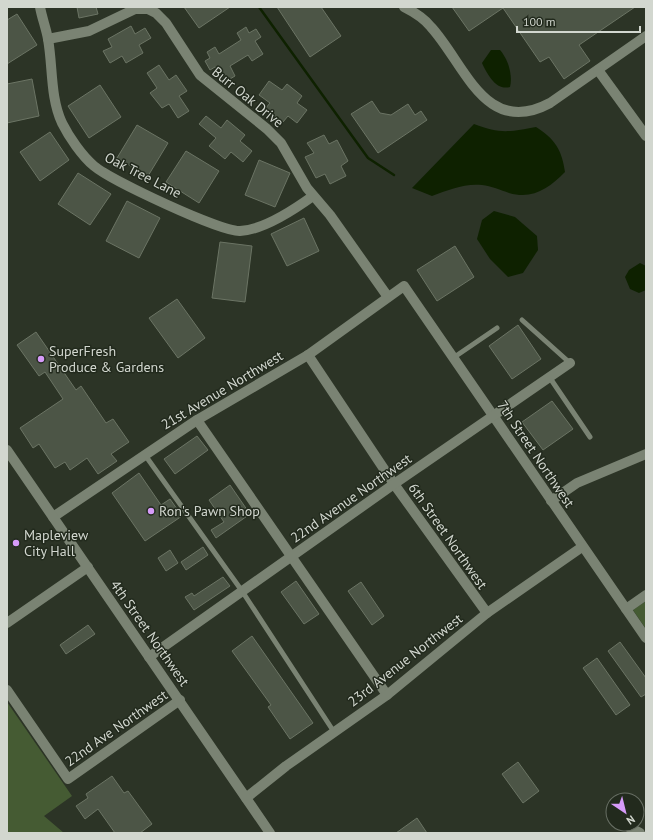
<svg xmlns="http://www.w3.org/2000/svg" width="653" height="840" viewBox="0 0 653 840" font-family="'PT Sans',sans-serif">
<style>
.green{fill:#455b33}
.water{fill:#0e2100}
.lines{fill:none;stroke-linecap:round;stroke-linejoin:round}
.stream{stroke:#0e2100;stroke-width:2.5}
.building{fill:#4c5546;stroke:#6b7464}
.lane{stroke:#7a8373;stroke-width:5}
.street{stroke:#7a8373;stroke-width:10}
.secondary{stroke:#7a8373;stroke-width:10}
.poi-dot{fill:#d69bf9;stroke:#222a1d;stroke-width:1.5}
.labels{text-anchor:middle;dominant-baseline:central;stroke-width:3;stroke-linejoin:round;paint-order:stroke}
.street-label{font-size:14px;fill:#d2d7cf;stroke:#222a1d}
.poi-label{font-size:14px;fill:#d2d7cf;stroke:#222a1d;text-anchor:start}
</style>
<rect width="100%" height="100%" fill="#2c3426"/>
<g class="green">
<polygon points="646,601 646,629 633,610"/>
<polygon points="7,702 72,796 44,816 64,833 7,833"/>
</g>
<g class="water">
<path d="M491,50H500C508,59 513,75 510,87C496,91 487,74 482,63Z"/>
<path d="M474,124C500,134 509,132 536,127C555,139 562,150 565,172C549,188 533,200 509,193C501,190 491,186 482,185C465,183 448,190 432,196L412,188Z"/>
<polygon points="494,211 515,217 537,236 538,250 523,273 508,277 490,259 477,239 482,220"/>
<polygon points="640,263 646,266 646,290 639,293 630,289 625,277 629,270"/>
</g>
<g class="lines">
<polyline class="stream" points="259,7 368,158 394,175"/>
</g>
<g class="building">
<polygon points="77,7 96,7 98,14 79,18"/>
<polygon points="184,7 230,7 199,28"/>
<polygon points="277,7 321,7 341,36 310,57"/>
<polygon points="452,7 635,7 579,45 590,61 564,79 549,57 540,62 503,8 469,31"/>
<polygon points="17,14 37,45 7,64 7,20"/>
<polygon points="131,26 135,34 145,28 151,38 139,45 143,53 126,63 122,56 110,63 103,51 112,47 108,39"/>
<polygon points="246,27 249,33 256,29 261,37 255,41 263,54 252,61 248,55 230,66 235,76 225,82 215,67 210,70 205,61 210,58 207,52 215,47 219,54 241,40 237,33"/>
<polygon points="159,65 169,80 176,75 187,91 179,96 189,111 178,118 169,104 162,108 150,93 157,88 147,73"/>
<polygon points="32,79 39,116 7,123 7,84"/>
<polygon points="269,81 282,90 287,84 302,96 297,103 307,110 297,123 288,116 283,122 265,109 270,103 259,95"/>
<polygon points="100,85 121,117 89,138 68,106"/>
<polygon points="372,101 380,113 391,115 408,104 415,115 421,111 427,120 378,153 351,114"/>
<polygon points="206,116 221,128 227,120 245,135 240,141 252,151 243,162 231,152 225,159 209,146 216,138 199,124"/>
<polygon points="137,125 168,143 148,176 117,158"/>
<polygon points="50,132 69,160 40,181 20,152"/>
<polygon points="324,135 329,144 337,140 348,161 341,166 346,176 330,184 325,174 316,178 305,157 314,153 307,143"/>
<polygon points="186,151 219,171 199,203 166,182"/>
<polygon points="259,160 290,173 275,207 245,195"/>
<polygon points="78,173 111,194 90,225 58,204"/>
<polygon points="127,201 160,218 139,258 106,241"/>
<polygon points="304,218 319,251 287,266 271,234"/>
<polygon points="220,242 252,246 245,302 212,298"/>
<polygon points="455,246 474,277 437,301 417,270"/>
<polygon points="177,299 205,338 178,358 149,318"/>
<polygon points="518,325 541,359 512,379 489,346"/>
<polygon points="36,332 76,390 81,386 106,423 113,419 129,442 111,454 117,461 98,474 87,458 70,470 65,462 55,468 39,444 33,448 20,428 63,399 45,372 39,376 17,345"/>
<polygon points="552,401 573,429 543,450 522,422"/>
<polygon points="197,436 208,450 175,474 164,459"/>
<polygon points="139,473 161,505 170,499 182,516 145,541 112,493"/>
<polygon points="230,485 250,514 216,538 211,530 224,522 209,500"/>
<polygon points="203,547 208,555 186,570 181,562"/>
<polygon points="170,550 178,563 166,571 158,558"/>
<polygon points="223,577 230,586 194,610 185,597 192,593 194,596"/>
<polygon points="296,581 319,614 304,624 281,592"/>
<polygon points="361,582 384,616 372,625 348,591"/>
<polygon points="88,625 95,634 66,654 60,645"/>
<polygon points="252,636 313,723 290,739 268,707 271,705 232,651"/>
<polygon points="620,642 646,678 646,694 641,697 608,651"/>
<polygon points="597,658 630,705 616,715 583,668"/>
<polygon points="518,762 539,791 523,803 502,774"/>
<polygon points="112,776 124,793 128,791 152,824 140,833 115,833 98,809 85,819 76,806 88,798 86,794"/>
<polygon points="417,818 427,833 396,833"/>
</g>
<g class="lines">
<g class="lane">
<polyline points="522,320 570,363"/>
<polyline points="453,358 497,328"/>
<polyline points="550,378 590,437"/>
<polyline points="145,455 242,591 334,732"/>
</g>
<g class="street">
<path d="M40,7C42,18 46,28 48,39C53,67 50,97 62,123C69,137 82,156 94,166C112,181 221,232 240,231C263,230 295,209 313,196"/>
<path d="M404,7C414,12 424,18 431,27C465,64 485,138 550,103L646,36"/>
<polyline points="48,39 89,31 135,9 148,9 156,13 166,23 200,75 267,129 281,143 307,188 330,215 388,297"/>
<polyline points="598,70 646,136"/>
<polyline points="308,355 394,484 487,613"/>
<polyline points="197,420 387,695"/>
<polyline points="551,501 577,483 646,454"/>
<polyline points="53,517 197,420 308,355 404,286 646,638"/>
<polyline points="626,609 646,595"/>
<polyline points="7,623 88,567"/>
<polyline points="149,657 394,484 570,363"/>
<polyline points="7,690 68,779 180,700"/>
<polyline points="246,798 286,766 387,695 487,613 582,547"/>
<polyline points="623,824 640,833"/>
</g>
<polyline class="secondary" points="7,450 270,833"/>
</g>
<g class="poi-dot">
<circle cx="41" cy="359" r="4"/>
<circle cx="151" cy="511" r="4"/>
<circle cx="16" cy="543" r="4"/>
</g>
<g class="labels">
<g class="street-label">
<text transform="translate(248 97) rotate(39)">Burr Oak Drive</text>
<text transform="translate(143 175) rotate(27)">Oak Tree Lane</text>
<text transform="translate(222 390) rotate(-31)">21st Avenue Northwest</text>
<text transform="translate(536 454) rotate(56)">7th Street Northwest</text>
<text transform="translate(351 498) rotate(-35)">22nd Avenue Northwest</text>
<text transform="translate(448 536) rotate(55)">6th Street Northwest</text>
<text transform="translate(150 633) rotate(55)">4th Street Northwest</text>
<text transform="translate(405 660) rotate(-38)">23rd Avenue Northwest</text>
<text transform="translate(116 728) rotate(-35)">22nd Ave Northwest</text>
</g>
<g class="poi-label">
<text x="49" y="351">SuperFresh<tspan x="49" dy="16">Produce &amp; Gardens</tspan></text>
<text x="159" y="511">Ron's Pawn Shop</text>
<text x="24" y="535">Mapleview<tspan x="24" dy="16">City Hall</tspan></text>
</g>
</g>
<rect width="653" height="840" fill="none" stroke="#d2d7cf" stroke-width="16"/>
<g transform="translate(625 812) rotate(145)"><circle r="19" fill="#222a1d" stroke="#686f64"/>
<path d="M0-3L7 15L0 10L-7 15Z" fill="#d69bf9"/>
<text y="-6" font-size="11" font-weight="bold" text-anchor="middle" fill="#d2d7cf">N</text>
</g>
<path d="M517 26v6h123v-6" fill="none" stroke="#d2d7cf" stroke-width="2"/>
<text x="523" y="26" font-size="12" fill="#d2d7cf" stroke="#222a1d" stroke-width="3" paint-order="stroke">100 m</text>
</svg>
